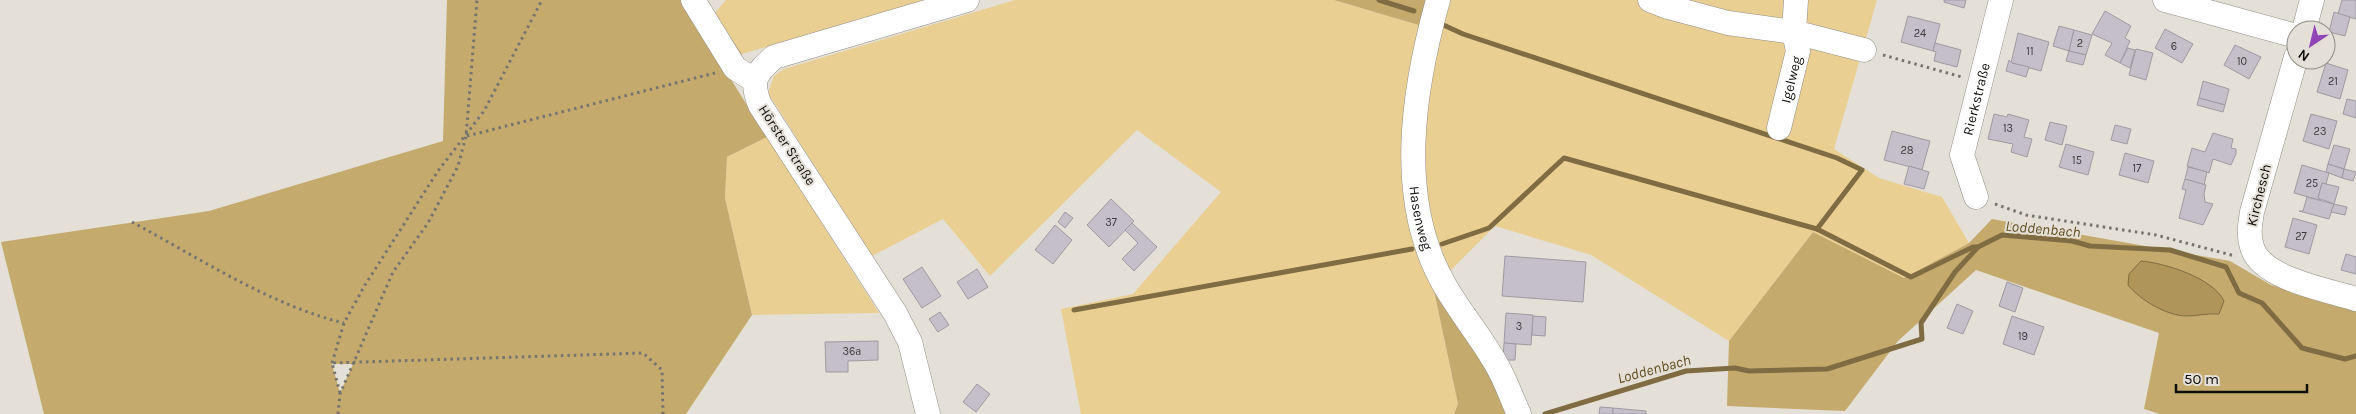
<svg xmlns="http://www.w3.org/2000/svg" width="2356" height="414" viewBox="0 0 2356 414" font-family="Karla,sans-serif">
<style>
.green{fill:#eacf93}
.forest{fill:#c5aa6e;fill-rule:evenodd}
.water{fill:#b0955a;stroke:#806c42}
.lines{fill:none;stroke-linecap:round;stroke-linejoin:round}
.stream{stroke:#806c42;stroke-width:5}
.building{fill:#c4bfc8;stroke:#9f9aa2}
.minor-casing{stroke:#928e86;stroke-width:25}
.path{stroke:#76746e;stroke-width:3;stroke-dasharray:2.5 4;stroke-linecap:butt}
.minor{stroke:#fff;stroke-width:24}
.labels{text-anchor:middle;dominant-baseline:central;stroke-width:4;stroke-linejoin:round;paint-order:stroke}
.number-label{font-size:11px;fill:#3c3a3a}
.street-label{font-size:14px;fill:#0f0e0b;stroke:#e4e0d7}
.water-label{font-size:15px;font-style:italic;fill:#624e20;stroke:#e4e0d7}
</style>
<rect width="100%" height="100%" fill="#e4e0d7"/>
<g class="green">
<polygon points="726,0 927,0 742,54 714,14"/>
<polygon points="1015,0 1334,0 1422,26 1406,132 1433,286 1458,404 1454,414 1081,414 1061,309 1133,294 1221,192 1137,130 990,276 943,219 872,256 768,93 774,76 784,69"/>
<polygon points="1448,0 1877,0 1834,149 1879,178 1942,197 1969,243 1904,278 1813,232 1729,341 1591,255 1495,226 1445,276 1429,235 1420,132"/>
<polygon points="767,137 879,313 752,315 725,198 727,157"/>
</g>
<g class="forest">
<path d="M447,0H705L742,54L730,78L767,137L727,157L725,198L752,315L686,414H44L1,242L209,211L443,141ZM332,364H353L340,393Z"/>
<polygon points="1334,0 1429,0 1422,26"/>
<polygon points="1992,219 2230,261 2271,285 2356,309 2356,414 2160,414 2144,409 2159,333 1976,270 1898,341 1845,411 1727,406 1729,341 1813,232 1904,278 1969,243"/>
<polygon points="1433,286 1438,287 1512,414 1454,414 1458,404"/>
</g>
<path class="water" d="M2141,261C2165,263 2213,278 2224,301L2219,314C2207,313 2198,316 2187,316C2167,316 2140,300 2128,285L2129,274Z"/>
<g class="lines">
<g class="stream">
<polyline points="1379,0 1414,11"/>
<polyline points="1439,23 1463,34 1837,158 1862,170 1817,229"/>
<polyline points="1442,244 1489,228 1564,158 1817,229 1911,277 1973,247 1978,247"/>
<polyline points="1074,310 1412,249"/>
<polyline points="1545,414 1686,371 1735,368 1749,371 1827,369 1922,339 1921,323 1955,272 1978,247 2002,235 2072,241 2090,246 2170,250 2226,267 2239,293 2262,303 2302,348 2345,359 2356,356"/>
</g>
</g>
<g class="building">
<polygon points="1944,0 1966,0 1964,8 1944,2"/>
<polygon points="2342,0 2356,0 2356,19 2338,14"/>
<polygon points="2105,11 2131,26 2125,38 2130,41 2120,63 2105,55 2112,43 2092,34"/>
<polygon points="2334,12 2350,17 2345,36 2329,32"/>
<polygon points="1908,16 1940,24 1933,51 1901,42"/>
<polygon points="2059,26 2074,30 2069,51 2053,46"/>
<polygon points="2165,29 2193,44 2182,63 2155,48"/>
<polygon points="2074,30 2092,35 2086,55 2069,51"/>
<polygon points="2018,33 2049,42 2041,71 2011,63"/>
<polygon points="1935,43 1961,50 1957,67 1934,61 1936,52 1933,51"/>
<polygon points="2235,45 2261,57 2249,79 2224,65"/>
<polygon points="2128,48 2135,50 2130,68 2120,63"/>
<polygon points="2136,49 2153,53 2146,80 2129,75"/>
<polygon points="2069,51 2086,55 2083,65 2066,61"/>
<polygon points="2009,60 2012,63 2029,67 2026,77 2006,71"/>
<polygon points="2326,63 2348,70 2340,99 2317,92"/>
<polygon points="2203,81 2229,89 2225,105 2199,98"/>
<polygon points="2199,98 2225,105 2223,112 2197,105"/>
<polygon points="2347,99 2356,101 2356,118 2343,114"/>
<polygon points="1994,114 2007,117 2008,114 2029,120 2024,137 2032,139 2027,157 2011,152 2013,144 1988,139"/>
<polygon points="2311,114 2337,121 2329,149 2303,141"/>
<polygon points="2050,122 2067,126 2062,145 2045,140"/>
<polygon points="2115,125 2131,129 2127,144 2111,140"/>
<polygon points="1892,131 1930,141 1922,170 1884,160"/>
<polygon points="2213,133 2233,139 2231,148 2236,149 2236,154 2231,165 2213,159 2209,173 2187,166 2192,148 2205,152"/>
<polygon points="2066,144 2094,152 2088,175 2059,167"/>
<polygon points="2334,145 2350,149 2344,169 2328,164"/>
<polygon points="2125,153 2154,161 2148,183 2119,175"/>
<polygon points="2328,164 2344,169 2342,178 2326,172"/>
<polygon points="2302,165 2329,173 2326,184 2322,183 2318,198 2322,201 2294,193"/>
<polygon points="1909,166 1929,172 1924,189 1904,184"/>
<polygon points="2188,167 2207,172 2204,185 2185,179"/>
<polygon points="2344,169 2356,172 2353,181 2342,178"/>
<polygon points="2185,179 2206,185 2204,194 2205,202 2213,204 2203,225 2179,218 2186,190 2182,189"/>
<polygon points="2322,183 2339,187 2334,204 2318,198"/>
<polygon points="2307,197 2334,204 2329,219 2299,211 2303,211"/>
<polygon points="1111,199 1134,221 1109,247 1087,225"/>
<polygon points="2334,204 2347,207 2345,215 2331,212"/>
<polygon points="1065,212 1073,218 1065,228 1058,222"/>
<polygon points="2293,218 2317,225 2309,254 2285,247"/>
<polygon points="1132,223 1157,247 1134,271 1122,259 1138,243 1125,230"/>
<polygon points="1055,225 1072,240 1053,264 1035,250"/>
<polygon points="2346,254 2356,257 2356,274 2341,270"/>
<polygon points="1505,256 1586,262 1583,302 1502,296"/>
<polygon points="922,267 941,296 922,308 903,279"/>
<polygon points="977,269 988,287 968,299 957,282"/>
<polygon points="2007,282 2023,288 2015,312 1999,306"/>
<polygon points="1957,304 1973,311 1963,334 1947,328"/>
<polygon points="940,312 949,325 938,332 929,319"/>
<polygon points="1506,313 1533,315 1531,345 1504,343"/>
<polygon points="1533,316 1546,317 1545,336 1532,335"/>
<polygon points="2012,316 2044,327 2034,355 2003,344"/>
<polygon points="878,341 878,360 848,361 848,372 826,372 825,342"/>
<polygon points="1504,343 1516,344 1515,360 1503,360"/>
<polygon points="977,384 990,394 976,412 963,402"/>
<polygon points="1600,407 1613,408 1613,414 1599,414"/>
<polygon points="1613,408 1646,411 1646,414 1613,414"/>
</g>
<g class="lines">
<g class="minor-casing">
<g id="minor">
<polyline points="693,0 735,68 754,80"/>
<path id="s1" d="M1438,0C1413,90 1395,200 1445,286C1460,312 1480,336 1495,362C1505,378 1511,397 1519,414"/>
<polyline points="1650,0 1668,7 1728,23 1794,32 1864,50"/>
<polyline points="2165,0 2296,36"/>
<polyline points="2304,30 2312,0"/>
<path d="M2296,57L2252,212C2250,225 2248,235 2252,247C2261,279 2328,290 2356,299"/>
<path id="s2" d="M1779,128L1798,51L1794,32L1796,0"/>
<path id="s3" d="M1976,197L1962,155L2001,0"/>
<path d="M928,414L910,342L895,313L760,105C750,80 755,74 774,57L967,0"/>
</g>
</g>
<g class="path">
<polyline points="1883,55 1962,77"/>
<polyline points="467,136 715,73"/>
<polyline points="1995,204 2026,215 2156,235 2235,256"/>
<path d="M132,222C199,258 270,305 344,323"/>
<polyline points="332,363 344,323 365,285 438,171 484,111 542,0"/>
<polyline points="340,393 332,363 643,353 662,370 663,414"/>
<polyline points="338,414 340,394 393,272 428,223 458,166 466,136 477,0"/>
</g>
<use href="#minor" class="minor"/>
</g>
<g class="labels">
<g class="number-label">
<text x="1920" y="33">24</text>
<text x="2080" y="43">2</text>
<text x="2174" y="46">6</text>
<text x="2030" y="51">11</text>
<text x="2242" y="61">10</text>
<text x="2333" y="81">21</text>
<text x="2008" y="128">13</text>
<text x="2320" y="131">23</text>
<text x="1907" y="150">28</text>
<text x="2077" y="160">15</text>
<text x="2137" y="168">17</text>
<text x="2312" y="183">25</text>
<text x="1111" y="222">37</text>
<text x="2301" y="236">27</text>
<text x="1519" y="326">3</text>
<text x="2023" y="336">19</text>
<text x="852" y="351">36a</text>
</g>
<g class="street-label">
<text stroke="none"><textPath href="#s2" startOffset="50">Igelweg</textPath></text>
<text stroke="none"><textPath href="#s3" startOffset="102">Rierkstraße</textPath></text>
<text transform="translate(787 145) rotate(57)">Hörster Straße</text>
<text transform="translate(2259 195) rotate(-76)">Kirchesch</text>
<text stroke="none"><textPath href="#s1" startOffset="221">Hasenweg</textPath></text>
</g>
<g class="water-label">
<text transform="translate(2043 229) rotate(5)">Loddenbach</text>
<text transform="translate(1654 369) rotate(-15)">Loddenbach</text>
</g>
</g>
<g transform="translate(2311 45) rotate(215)"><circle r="24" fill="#e4e0d7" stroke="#8f8c85"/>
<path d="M0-4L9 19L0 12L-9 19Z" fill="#9146b8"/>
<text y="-8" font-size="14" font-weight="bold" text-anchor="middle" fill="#0f0e0b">N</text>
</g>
<path d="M2176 384v8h131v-8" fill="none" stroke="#0f0e0b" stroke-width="2.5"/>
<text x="2184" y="384" font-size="15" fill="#0f0e0b" stroke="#e4e0d7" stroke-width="4" paint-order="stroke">50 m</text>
</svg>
